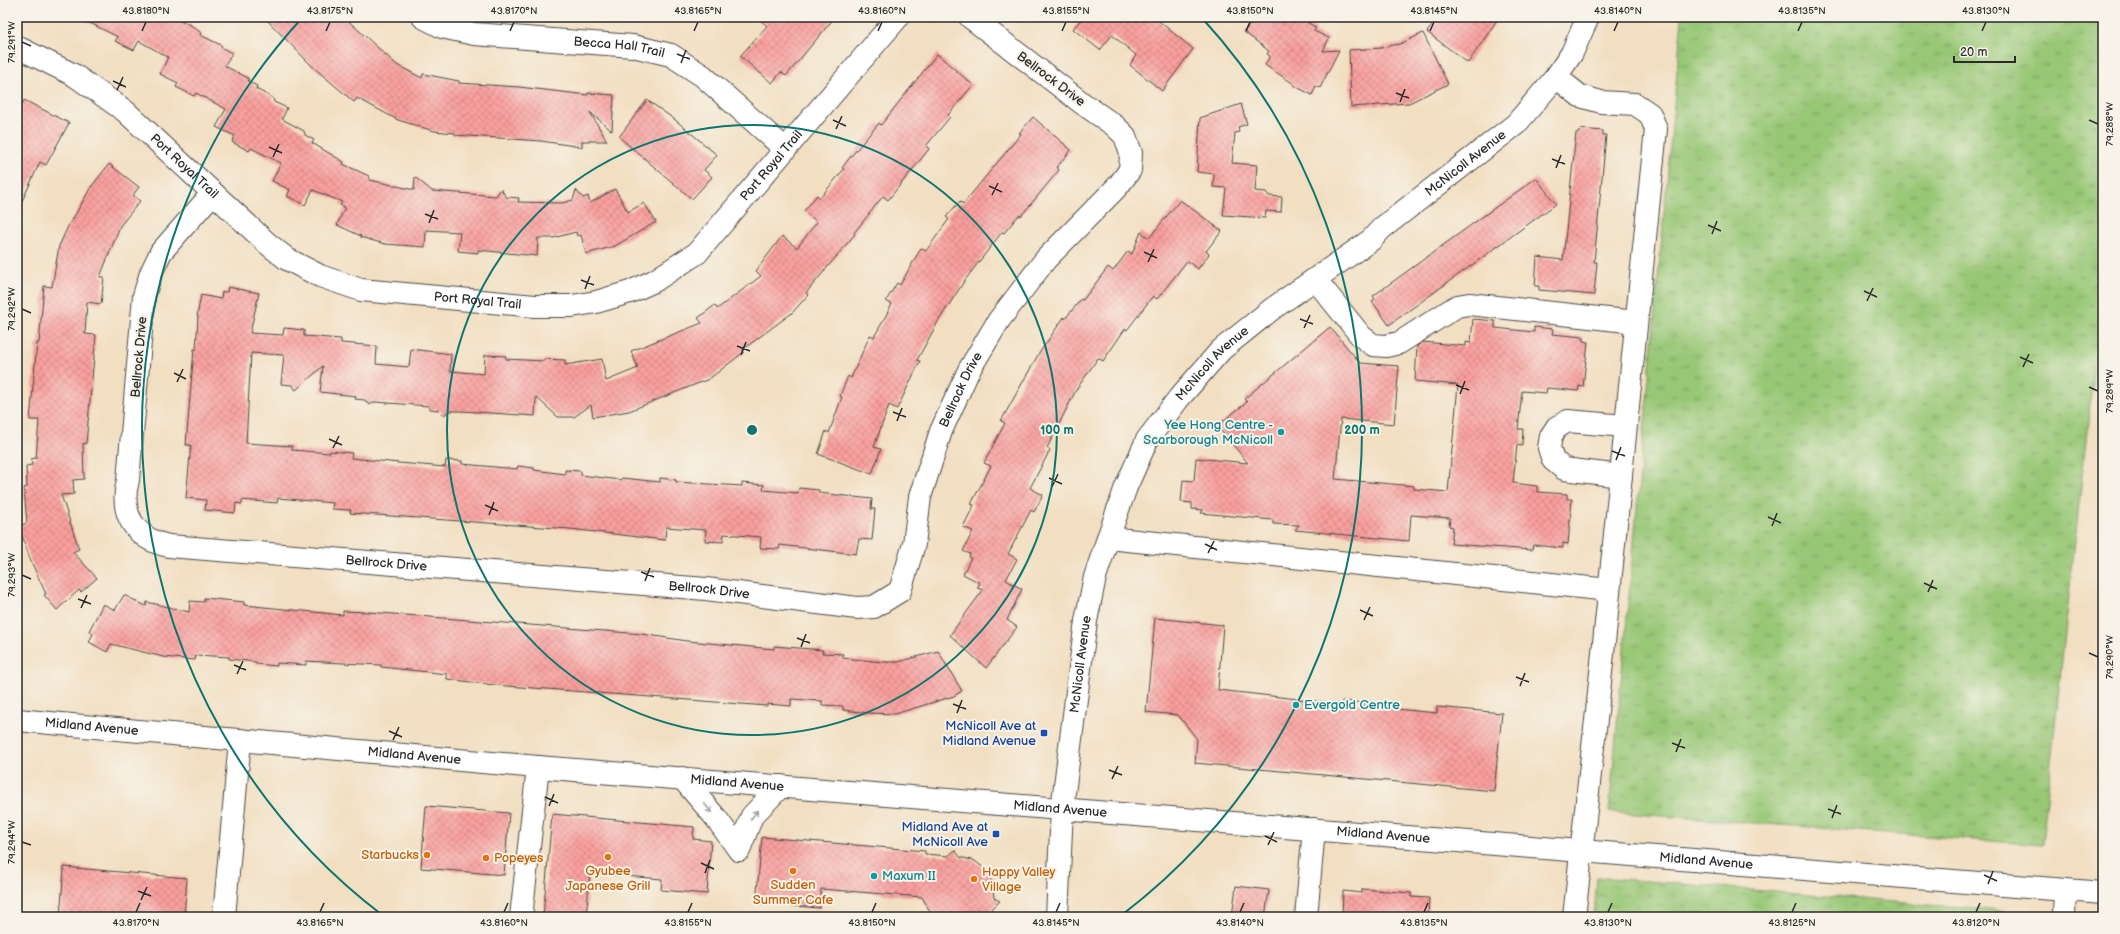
<svg xmlns="http://www.w3.org/2000/svg" width="2120" height="934" viewBox="0 0 2120 934" font-family="'Balsamiq Sans',sans-serif">
<style>
.grass{fill:url(#grass-tufts);stroke:#627950}
.building{fill:url(#building-cross-hatch)}
.lines{fill:none;stroke-linecap:round;stroke-linejoin:round}
.minor-casing{stroke:#494642;stroke-width:24}
.major-casing{stroke:#494642;stroke-width:24}
.minor{stroke:#fff;stroke-width:22}
.major{stroke:#fff;stroke-width:22}
.oneway{stroke:#a0a0a0}
.ticks{fill:none;stroke:#2b2b2b;stroke-width:1.5}
.ring{fill:none;stroke:#0f766e;stroke-width:2}
.culture-dot{fill:#0f9aa8;stroke:#f7f3e8;stroke-width:1.5}
.transit-dot{fill:#1a4fb4;stroke:#f7f3e8;stroke-width:1.5}
.food-dot{fill:#e8710a;stroke:#f7f3e8;stroke-width:1.5}
.labels{text-anchor:middle;dominant-baseline:central;stroke-width:4;stroke-linejoin:round;paint-order:stroke}
.street-label{font-size:13px;fill:#2b2b2b;stroke:#f7f3e8}
.culture-label{font-size:13px;fill:#0d838f;stroke:#f7f3e8;text-anchor:start}
.transit-label{font-size:13px;fill:#164399;stroke:#f7f3e8;text-anchor:end}
.food-label{font-size:13px;fill:#c56008;stroke:#f7f3e8;text-anchor:start}
.centre{fill:#0f766e;stroke:#f7f3e8;stroke-width:2}
.ring-label{font-size:12px;text-anchor:middle;font-weight:bold;fill:#0f766e;stroke:#f7f3e8;stroke-width:4;stroke-linejoin:round;paint-order:stroke}
.neatline{fill:none;stroke:#2b2b2b;stroke-width:1.5}
.ticks-label{font-size:10px;text-anchor:middle;fill:#2b2b2b}
</style>
<defs>
<pattern id="grass-tufts" width="24" height="20" patternUnits="userSpaceOnUse"><rect width="24" height="20" fill="#98c776"/><path d="M3 7l-1-3M5 7V3M7 7l1-3M15 17l-1-3M17 17v-4M19 17l1-3" fill="none" stroke="#7ca261"/></pattern>
<pattern id="building-cross-hatch" width="8" height="8" patternUnits="userSpaceOnUse"><rect width="8" height="8" fill="#faa09f"/><path d="M0 0l8 8M0 8l8-8" fill="none" stroke="#cb8382"/></pattern>
</defs>
<rect width="100%" height="100%" fill="#f7f3e8"/>
<filter id="ink" filterUnits="userSpaceOnUse"><feTurbulence type="fractalNoise" baseFrequency=".025" numOctaves="2"/><feDisplacementMap in="SourceGraphic" scale="8" xChannelSelector="R" yChannelSelector="G"/><feConvolveMatrix kernelMatrix="1 2 1 2 8 2 1 2 1" color-interpolation-filters="sRGB"/></filter>
<filter id="wash" filterUnits="userSpaceOnUse"><feTurbulence type="fractalNoise" baseFrequency=".012" numOctaves="4" result="noise"/><feDisplacementMap in="SourceGraphic" scale="16" xChannelSelector="R" yChannelSelector="G"/><feGaussianBlur stdDeviation="0.9" result="paint"/><feColorMatrix in="noise" values="0 0 0 0 0 0 0 0 0 0 0 0 0 0 0 0 0 1.4 0 .05"/><feComposite in="paint" operator="in"/></filter>
<g filter="url(#wash)">
<rect width="100%" height="100%" fill="#f2dfc2"/>
<g class="grass">
<polygon points="1682,17 2103,17 2103,284 2042,845 1609,812"/>
<polygon points="1597,877 1635,880 2024,913 2024,917 1594,917"/>
</g>
<g id="blocks">
<g class="building">
<polygon points="78,17 175,17 192,26 201,33 200,35 221,45 222,48 232,53 225,66 248,78 249,82 257,86 256,89 273,98 274,102 287,108 282,119 304,131 305,135 314,140 312,143 344,162 343,164 369,176 370,180 414,190 415,177 432,191 496,196 501,189 506,197 519,198 518,202 562,203 573,200 576,190 583,198 588,196 590,203 615,189 628,212 644,203 656,222 615,246 586,254 581,235 577,236 576,232 553,238 538,238 537,256 478,250 478,253 458,251 460,232 426,230 425,247 385,244 360,237 361,236 337,225 345,207 340,205 342,202 313,190 305,205 287,196 290,190 272,181 281,163 251,148 249,151 232,142 235,136 216,127 226,109 196,93 194,96 176,87 178,83 160,74 168,57 139,41 134,50 115,41 118,37"/>
<polygon points="264,17 344,17 397,65 422,78 423,74 459,81 459,83 519,87 588,95 588,93 614,95 612,131 590,112 607,141 582,141 582,147 541,141 455,135 455,133 434,131 398,120 357,98 354,102 312,66"/>
<polygon points="757,17 835,17 786,76 781,72 772,83 740,56 767,26"/>
<polygon points="1083,17 1154,17 1193,49 1162,91 1130,65 1136,55 1112,35 1100,50 1073,29"/>
<polygon points="1256,17 1300,17 1316,28 1314,31 1329,38 1323,51 1339,50 1320,88 1316,86 1312,95 1293,85 1294,84 1265,65 1270,56 1267,54 1269,51 1244,32"/>
<polygon points="1439,17 1499,17 1468,63 1427,32"/>
<polygon points="1423,33 1448,84 1409,103 1351,107 1349,50 1382,48 1382,47 1400,44"/>
<polygon points="937,54 973,85 948,115 950,117 926,146 929,149 888,200 883,196 854,233 855,234 806,293 808,295 792,313 742,350 744,352 709,379 629,411 593,417 591,405 574,417 558,417 536,397 535,416 462,411 449,411 444,415 439,410 429,409 429,406 375,402 369,405 365,400 355,399 356,396 320,392 323,366 296,390 292,385 281,384 284,355 251,353 246,443 292,446 292,450 330,453 330,451 352,453 351,458 399,463 445,467 446,460 462,461 462,464 517,469 518,466 534,468 534,470 565,474 565,470 581,471 581,475 620,480 622,478 660,482 660,478 676,480 676,482 742,486 742,483 764,485 763,490 798,493 799,488 819,490 819,493 872,499 871,509 875,509 872,540 859,539 856,554 780,545 779,549 760,548 761,537 724,534 723,542 705,541 706,530 666,527 665,540 570,529 350,513 351,510 332,509 333,503 278,498 277,503 242,500 242,504 236,503 235,513 205,510 206,500 186,498 191,445 186,445 194,349 196,350 198,316 197,316 201,295 221,299 222,292 227,292 228,287 259,293 250,333 283,335 284,328 304,330 304,336 341,339 341,343 377,346 376,364 409,367 411,349 451,354 450,371 484,374 485,355 506,356 506,359 544,361 544,359 565,360 565,365 602,359 606,381 638,368 631,351 702,323 698,318 715,305 717,309 761,276 756,271 782,236 797,248 817,222 804,211 817,195 820,198 844,169 842,168 848,160 879,123 881,125"/>
<polygon points="24,100 69,123 46,165 40,162 17,212 17,103 22,105"/>
<polygon points="647,100 674,119 717,155 704,170 712,177 692,199 619,137"/>
<polygon points="1241,104 1247,124 1238,127 1239,132 1235,133 1232,163 1257,165 1255,191 1266,192 1269,196 1282,197 1281,212 1266,211 1265,218 1223,215 1226,188 1213,187 1214,174 1197,172 1200,118"/>
<polygon points="1033,117 1071,150 1057,167 1059,170 1021,216 1019,215 1004,233 1002,232 965,280 939,320 917,360 920,361 897,409 889,405 874,447 881,449 872,474 818,454 826,431 829,433 842,397 840,396 848,376 851,378 870,335 874,337 882,323 892,304 886,301 897,283 900,285 921,248 926,251 949,219 946,217 960,201 963,204 1021,134 1019,133"/>
<polygon points="1580,129 1603,131 1603,135 1606,135 1594,262 1597,262 1594,295 1539,290 1539,286 1535,286 1537,257 1563,260 1576,133 1579,133"/>
<polygon points="109,164 139,187 133,195 140,201 120,226 100,277 104,277 101,304 87,302 85,334 96,335 86,444 83,443 84,479 73,480 74,494 61,495 79,549 73,552 97,578 81,592 79,590 57,610 44,595 46,594 30,559 19,526 27,523 24,488 27,487 26,466 32,465 31,459 36,458 39,420 30,420 37,343 39,343 44,286 52,287 59,246 70,222 71,222 91,187"/>
<polygon points="1536,178 1556,204 1389,325 1372,301 1375,299 1373,296"/>
<polygon points="1180,200 1222,231 1206,251 1209,254 1198,269 1187,261 1157,299 1153,296 1127,330 1125,329 1103,361 1098,358 1076,390 1047,448 1050,450 1030,488 1043,495 1034,512 1031,510 1008,554 1017,559 1006,580 1022,589 1007,620 1017,627 986,668 950,635 983,590 977,588 980,583 963,574 971,558 969,557 970,554 963,551 973,531 963,527 974,505 971,504 991,466 984,463 1005,423 1001,421 1038,355 1064,317 1065,319 1081,299 1083,300 1108,267 1113,271 1128,251 1132,254 1141,232 1149,238"/>
<polygon points="1473,319 1495,321 1495,328 1534,332 1534,327 1553,329 1552,334 1583,337 1583,341 1588,342 1583,387 1579,386 1578,391 1547,388 1546,393 1522,391 1518,429 1523,429 1522,446 1517,445 1513,483 1537,486 1537,492 1567,494 1567,499 1572,499 1568,544 1563,543 1563,548 1533,545 1532,550 1451,544 1453,527 1449,526 1450,518 1411,515 1409,541 1295,530 1299,525 1273,524 1273,520 1201,513 1203,510 1192,509 1192,503 1181,502 1183,480 1194,481 1196,458 1248,463 1217,426 1247,402 1244,399 1330,327 1360,363 1399,366 1394,424 1341,419 1335,479 1414,486 1414,489 1448,492 1458,385 1415,381 1417,346 1423,342 1466,346 1466,342 1471,343"/>
<polygon points="124,595 146,606 147,602 189,612 190,601 204,602 204,598 244,602 244,605 343,615 343,611 368,612 642,634 687,641 774,649 774,646 823,650 822,653 843,654 843,658 883,662 898,662 938,651 962,691 954,696 895,714 869,713 843,710 843,706 822,705 822,701 791,699 791,706 767,704 767,706 494,685 447,679 447,674 381,667 381,665 306,661 306,665 277,663 277,666 256,664 256,662 229,659 229,657 196,655 195,660 163,657 111,644 107,652 89,642 93,634 89,631 103,604 115,610"/>
<polygon points="1155,618 1223,625 1218,690 1342,704 1342,701 1365,703 1365,706 1437,713 1437,707 1502,713 1494,791 1195,763 1197,739 1178,715 1146,712"/>
<polygon points="426,806 509,813 504,875 421,868"/>
<polygon points="552,814 694,827 693,839 711,841 707,894 661,890 662,879 590,873 586,917 543,917"/>
<polygon points="762,837 925,851 925,854 948,856 955,850 960,857 975,861 985,869 992,882 994,898 1000,901 992,909 991,917 933,917 922,897 821,889 820,908 756,903"/>
<polygon points="64,867 187,878 184,917 60,917"/>
<polygon points="1236,886 1269,890 1265,917 1232,917"/>
<polygon points="1362,889 1411,893 1411,897 1429,898 1428,917 1342,917 1343,891 1362,893"/>
</g>
</g>
</g>
<g filter="url(#ink)">
<use href="#blocks" fill-opacity="0" stroke="#494642" stroke-width="1"/>
<g class="lines">
<g class="minor-casing">
<g id="minor">
<path id="s1" d="M423,17L442,27L474,34L633,46L671,55L703,76L785,149"/>
<path id="s2" d="M17,47L74,75L125,111L268,244L287,259L320,276L361,290L535,306H572L596,302L630,292L654,281L697,253L898,17"/>
<polyline points="1556,77 1580,96 1601,102 1635,104 1650,114 1656,129 1598,702 1574,917"/>
<path id="s3" d="M212,194L161,252L151,273L144,296L128,480C119,514 135,539 169,546L706,589L857,608L874,607L900,591L914,544L920,497L941,431L969,370L999,320L1046,259L1118,186L1130,170L1131,153L1125,136L1115,126L1082,103L970,17"/>
<polyline points="1315,279 1361,336 1373,345 1386,346 1399,343 1457,306 1469,304 1636,322"/>
<polyline points="1621,476 1564,469 1553,460 1549,448 1551,436 1557,427 1568,421 1625,426"/>
<polyline points="1108,538 1609,590"/>
<polyline points="682,778 716,818 739,850"/>
<polyline points="739,850 752,816 781,786"/>
<polyline points="224,917 240,740"/>
<polyline points="521,917 538,767"/>
<polyline points="1306,917 1314,829"/>
<polyline points="2064,917 2065,890"/>
</g>
</g>
<g class="major-casing">
<g id="major">
<path id="s4" d="M17,720L538,767L2103,893"/>
<path id="s5" d="M1057,917L1062,809L1086,621L1095,577L1108,538L1126,487L1147,440L1179,398L1221,350L1272,309L1371,240L1382,228L1516,124L1556,77L1572,53L1588,17"/>
</g>
</g>
<use href="#minor" class="minor"/>
<use href="#major" class="major"/>
</g>
<defs><path id="oneway-shaft" d="M-6 0H5M1.5-3L5.5 0L1.5 3" fill="none" stroke-width="1.6" stroke-linecap="round" stroke-linejoin="round"/></defs>
<g class="oneway">
<use href="#oneway-shaft" transform="translate(708 808) rotate(50)"/>
<use href="#oneway-shaft" transform="translate(754 815) rotate(-53)"/>
</g>
</g>
<path class="ticks" d="M142,31L146,22M326,31L330,22M510,31L514,22M694,31L698,22M878,31L882,22M1062,31L1066,22M1246,31L1250,22M1430,31L1434,22M1614,31L1618,22M1798,31L1802,22M1982,31L1986,22M22,42L31,46M677,54L690,59M681,63L686,50M113,81L126,87M117,90L123,77M1396,93L1409,98M1400,102L1405,89M833,120L846,126M2089,120L2098,124M836,129L842,116M269,147L282,153M273,157L279,144M1552,159L1565,164M1556,168L1561,155M989,186L1002,192M992,195L998,183M425,214L438,219M429,223L434,210M1708,225L1721,231M1712,234L1717,221M1144,252L1157,258M1148,262L1154,249M581,280L594,285M585,289L590,276M1864,291L1877,297M1867,301L1873,288M22,309L31,313M1300,319L1313,324M1304,328L1310,315M737,346L750,351M741,355L746,342M2020,357L2033,363M2023,367L2029,354M174,373L186,379M177,382L183,369M1456,385L1469,390M2089,387L2098,391M1460,394L1465,381M893,412L906,417M897,421L902,408M329,439L342,445M333,448L339,436M1612,451L1625,456M1616,460L1621,447M1049,478L1062,484M1052,487L1058,474M485,505L498,511M489,515L494,502M1768,517L1781,523M1772,526L1777,513M1205,544L1217,550M1208,553L1214,541M641,572L654,577M22,575L31,579M645,581L650,568M1924,583L1937,589M1928,592L1933,580M78,599L91,604M81,608L87,595M1360,610L1373,616M1364,620L1370,607M797,638L810,643M801,647L806,634M2089,653L2098,657M234,665L246,670M237,674L243,661M1516,677L1529,682M1520,686L1525,673M953,704L966,709M957,713L962,700M389,731L402,737M393,740L399,727M1672,743L1685,748M1676,752L1681,739M1109,770L1122,775M1112,779L1118,766M545,797L558,803M549,806L554,794M1828,809L1841,814M1832,818L1837,805M1265,836L1277,842M22,842L31,845M1268,845L1274,832M701,863L714,869M705,873L710,860M1984,875L1997,881M1988,884L1993,871M138,891L151,896M141,900L147,887M136,912L140,903M320,912L324,903M504,912L508,903M688,912L692,903M872,912L876,903M1056,912L1060,903M1240,912L1244,903M1424,912L1428,903M1608,912L1612,903M1792,912L1796,903M1976,912L1980,903"/>
<g class="ring">
<circle cx="752" cy="430" r="305"/>
<path d="M381 914A610 610 0 0 1 302 18M1202 18A610 610 0 0 1 1123 914"/>
</g>
<g class="culture-dot">
<circle cx="1281" cy="432" r="4"/>
<circle cx="1296" cy="705" r="4"/>
<circle cx="874" cy="876" r="4"/>
</g>
<g class="transit-dot">
<rect x="1040" y="729" width="8" height="8" rx="2"/>
<rect x="992" y="830" width="8" height="8" rx="2"/>
</g>
<g class="food-dot">
<circle cx="427" cy="855" r="4"/>
<circle cx="608" cy="857" r="4"/>
<circle cx="486" cy="858" r="4"/>
<circle cx="793" cy="871" r="4"/>
<circle cx="974" cy="879" r="4"/>
</g>
<g class="labels">
<g class="street-label">
<text stroke="none"><textPath href="#s1" startOffset="200">Becca Hall Trail</textPath></text>
<text transform="translate(1051 79) rotate(37)">Bellrock Drive</text>
<text stroke="none"><textPath href="#s5" startOffset="914">McNicoll Avenue</textPath></text>
<text stroke="none"><textPath href="#s2" startOffset="890">Port Royal Trail</textPath></text>
<text stroke="none"><textPath href="#s2" startOffset="207">Port Royal Trail</textPath></text>
<text stroke="none"><textPath href="#s2" startOffset="543">Port Royal Trail</textPath></text>
<text transform="translate(139 357) rotate(-85)">Bellrock Drive</text>
<text stroke="none"><textPath href="#s5" startOffset="590">McNicoll Avenue</textPath></text>
<text stroke="none"><textPath href="#s3" startOffset="1348">Bellrock Drive</textPath></text>
<text stroke="none"><textPath href="#s3" startOffset="616">Bellrock Drive</textPath></text>
<text stroke="none"><textPath href="#s3" startOffset="940">Bellrock Drive</textPath></text>
<text stroke="none"><textPath href="#s5" startOffset="254">McNicoll Avenue</textPath></text>
<text stroke="none"><textPath href="#s4" startOffset="75">Midland Avenue</textPath></text>
<text stroke="none"><textPath href="#s4" startOffset="399">Midland Avenue</textPath></text>
<text stroke="none"><textPath href="#s4" startOffset="723">Midland Avenue</textPath></text>
<text stroke="none"><textPath href="#s4" startOffset="1047">Midland Avenue</textPath></text>
<text stroke="none"><textPath href="#s4" startOffset="1371">Midland Avenue</textPath></text>
<text stroke="none"><textPath href="#s4" startOffset="1695">Midland Avenue</textPath></text>
</g>
<g class="culture-label">
<text x="1273" y="425" text-anchor="end">Yee Hong Centre -<tspan x="1273" dy="15">Scarborough McNicoll</tspan></text>
<text x="1304" y="705">Evergold Centre</text>
<text x="882" y="876">Maxum II</text>
</g>
<g class="transit-label">
<text x="1036" y="726">McNicoll Ave at<tspan x="1036" dy="15">Midland Avenue</tspan></text>
<text x="988" y="827">Midland Ave at<tspan x="988" dy="15">McNicoll Ave</tspan></text>
</g>
<g class="food-label">
<text x="419" y="855" text-anchor="end">Starbucks</text>
<text x="494" y="858">Popeyes</text>
<text x="608" y="871" text-anchor="middle">Gyubee<tspan x="608" dy="15">Japanese Grill</tspan></text>
<text x="982" y="872">Happy Valley<tspan x="982" dy="15">Village</tspan></text>
<text x="793" y="885" text-anchor="middle">Sudden<tspan x="793" dy="15">Summer Cafe</tspan></text>
</g>
</g>
<circle cx="752" cy="430" r="6" class="centre"/>
<g class="ring-label">
<text x="1057" y="434">100 m</text>
<text x="1362" y="434">200 m</text>
</g>
<rect width="2120" height="934" fill="none" stroke="#f7f3e8" stroke-width="44"/>
<path d="M1954 56v6h61v-6" fill="none" stroke="#2b2b2b" stroke-width="2"/>
<text x="1960" y="56" font-size="12" fill="#2b2b2b" stroke="#f7f3e8" stroke-width="3" paint-order="stroke">20 m</text>
<rect x="22" y="22" width="2076" height="890" class="neatline"/>
<g class="ticks-label">
<text x="146" y="14">43.8180°N</text>
<text x="330" y="14">43.8175°N</text>
<text x="514" y="14">43.8170°N</text>
<text x="698" y="14">43.8165°N</text>
<text x="882" y="14">43.8160°N</text>
<text x="1066" y="14">43.8155°N</text>
<text x="1250" y="14">43.8150°N</text>
<text x="1434" y="14">43.8145°N</text>
<text x="1618" y="14">43.8140°N</text>
<text x="1802" y="14">43.8135°N</text>
<text x="1986" y="14">43.8130°N</text>
<text transform="translate(11 42) rotate(-90)" y="4">79.291°W</text>
<text transform="translate(2109 124) rotate(-90)" y="4">79.288°W</text>
<text transform="translate(11 309) rotate(-90)" y="4">79.292°W</text>
<text transform="translate(2109 391) rotate(-90)" y="4">79.289°W</text>
<text transform="translate(11 575) rotate(-90)" y="4">79.293°W</text>
<text transform="translate(2109 657) rotate(-90)" y="4">79.290°W</text>
<text transform="translate(11 842) rotate(-90)" y="4">79.294°W</text>
<text x="136" y="926">43.8170°N</text>
<text x="320" y="926">43.8165°N</text>
<text x="504" y="926">43.8160°N</text>
<text x="688" y="926">43.8155°N</text>
<text x="872" y="926">43.8150°N</text>
<text x="1056" y="926">43.8145°N</text>
<text x="1240" y="926">43.8140°N</text>
<text x="1424" y="926">43.8135°N</text>
<text x="1608" y="926">43.8130°N</text>
<text x="1792" y="926">43.8125°N</text>
<text x="1976" y="926">43.8120°N</text>
</g>
</svg>
